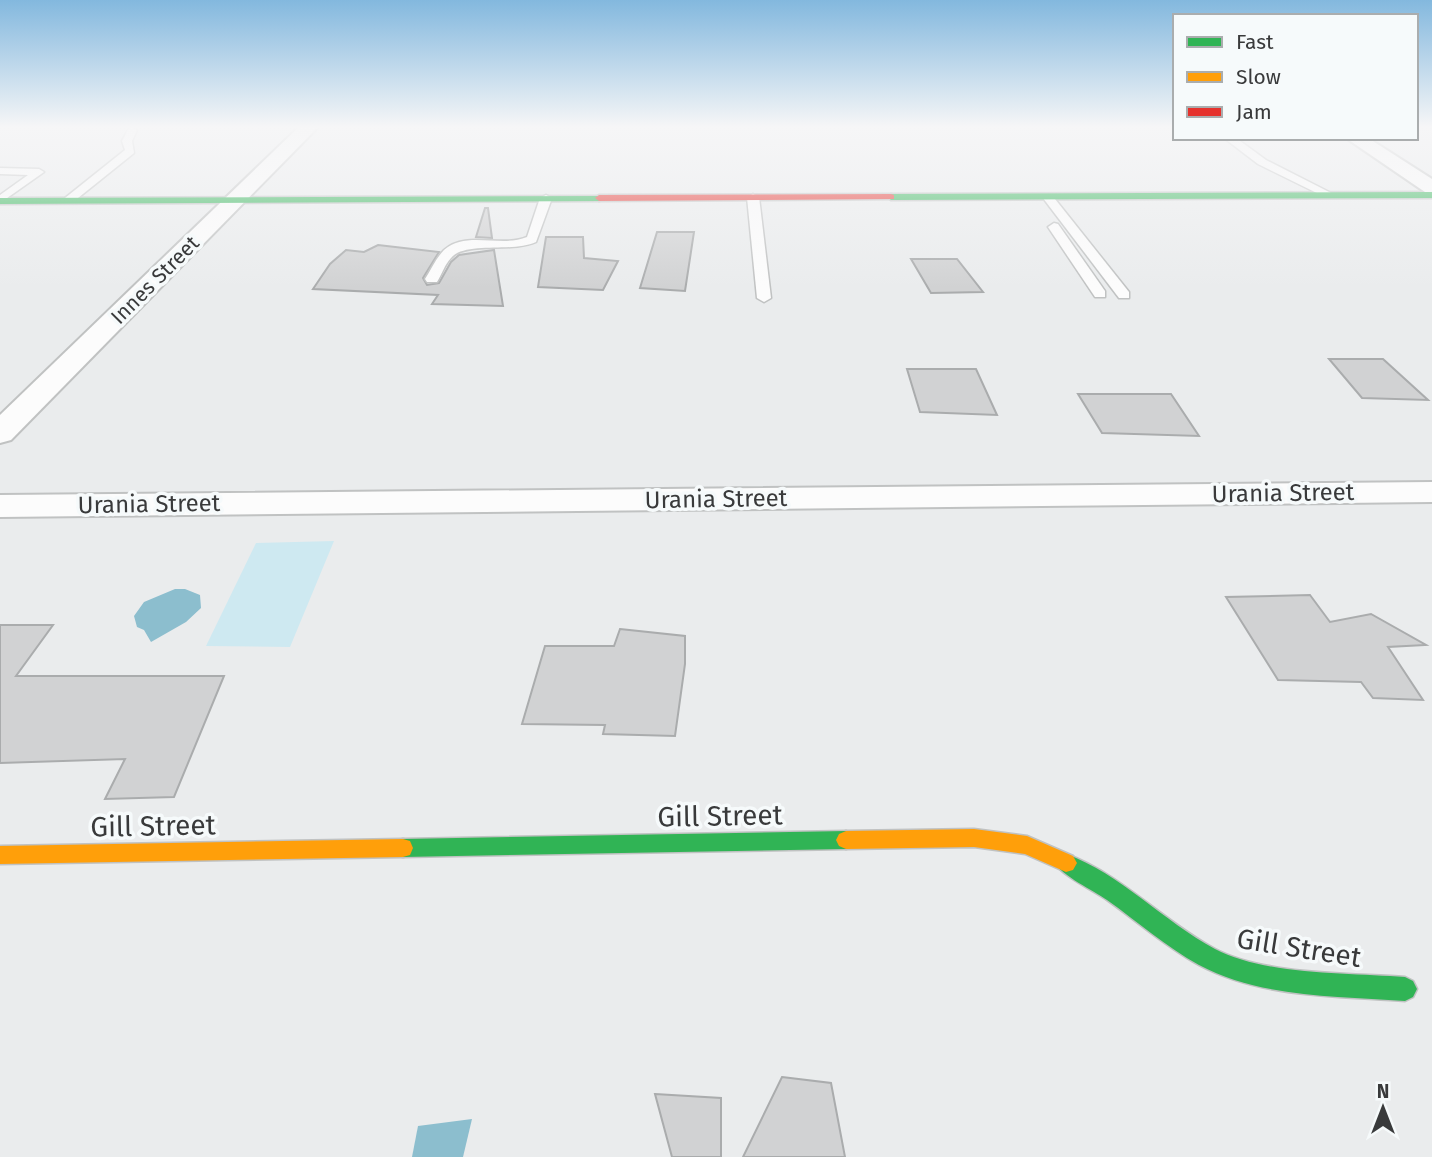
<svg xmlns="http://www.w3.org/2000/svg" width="1432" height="1157" viewBox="0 0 1432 1157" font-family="'Fira Sans',sans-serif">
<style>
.green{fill:#cee9f1}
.water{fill:#8cbece}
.building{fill:#d1d2d3;stroke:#aaacad;stroke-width:2}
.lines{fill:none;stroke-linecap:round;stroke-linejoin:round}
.lane-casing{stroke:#c0c2c2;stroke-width:3}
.street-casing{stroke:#c0c2c2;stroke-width:4}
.fast-casing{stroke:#c0c2c2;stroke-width:3}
.slow-casing{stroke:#c0c2c2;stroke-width:3}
.jam-casing{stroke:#c0c2c2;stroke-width:3}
.lane{fill:#fcfcfc;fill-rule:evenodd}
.street{fill:#fcfcfc;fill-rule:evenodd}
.fast{fill:#30b455;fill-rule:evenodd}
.slow{fill:#ff9f0a;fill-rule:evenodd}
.jam{fill:#e5322d;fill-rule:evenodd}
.labels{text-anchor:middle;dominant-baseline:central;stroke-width:7;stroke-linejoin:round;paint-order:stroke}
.far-street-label{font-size:21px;fill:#393a3b;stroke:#f6fafb}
.street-label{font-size:24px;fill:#393a3b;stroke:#f6fafb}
.near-street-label{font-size:28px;fill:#393a3b;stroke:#f6fafb}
</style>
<rect width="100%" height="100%" fill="#eaeced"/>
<polygon class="green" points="334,541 290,647 206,646 256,543"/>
<g class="water">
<polygon points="175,589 185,589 200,595 201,608 186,622 151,642 144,630 137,627 134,616 144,602"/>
<polygon points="472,1119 463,1157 412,1157 418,1126"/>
</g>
<g class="building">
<polygon points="485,208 488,208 492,238 476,237"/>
<polygon points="657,232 694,232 685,291 640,288"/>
<polygon points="546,237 583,237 584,258 618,261 603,290 538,287"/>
<polygon points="378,245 439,252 423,278 427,285 439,283 451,262 459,255 494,250 503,306 432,304 438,295 313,289 330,264 346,250 364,252"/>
<polygon points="911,259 957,259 983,292 931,293"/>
<polygon points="1329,359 1383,359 1428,400 1362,398"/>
<polygon points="907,369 976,369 997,415 920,412"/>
<polygon points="1078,394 1171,394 1199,436 1102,433"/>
<polygon points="1310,595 1330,622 1371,614 1426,645 1388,647 1423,700 1373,698 1361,682 1278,680 1226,597"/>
<polygon points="0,625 53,625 16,676 224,676 174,797 105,799 125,759 0,763"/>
<polygon points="620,629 685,636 685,664 675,736 603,734 605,725 522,724 545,646 614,646"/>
<polygon points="782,1077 831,1083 845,1157 743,1157"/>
<polygon points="655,1094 721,1098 721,1157 672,1157"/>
</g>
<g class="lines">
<g class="lane-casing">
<g id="lane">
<polygon points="132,127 137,130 132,141 134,153 73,202 65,202 65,198 125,150 122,141 129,128"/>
<polygon points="1224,138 1236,138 1266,160 1335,195 1325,197 1258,164"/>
<polygon points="0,168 39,169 44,172 0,203 0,195 28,175 0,174"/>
<polygon points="753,194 759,197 771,298 764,302 757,298 747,197"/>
<polygon points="1043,194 1051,194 1129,292 1129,298 1119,298 1043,198"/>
<path d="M546,195L552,198L536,242C512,253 465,241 451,258C445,264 442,274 437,282H427L425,279C431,270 436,258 444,250C466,230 501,248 527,237L540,198Z"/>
<polygon points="1054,223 1058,224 1105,291 1105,297 1095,297 1048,227"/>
</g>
</g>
<g class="street-casing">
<g id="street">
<polygon points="300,126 319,126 11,440 0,443 0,415"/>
<polygon points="1346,138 1368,138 1432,179 1432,194 1425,192"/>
<polygon points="1432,482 1432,502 0,517 0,495"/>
</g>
</g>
<g class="fast-casing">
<g id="fast">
<polygon points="1432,192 1432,198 891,200 887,197 891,194"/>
<polygon points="602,196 602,200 599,201 0,204 0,198"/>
<polygon points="846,831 853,834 856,840 853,846 846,849 403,857 396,855 393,848 396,841 403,839"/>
<path d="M1066,854C1121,874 1163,921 1215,949C1264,975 1349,973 1405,977L1413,981L1417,989L1413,997L1405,1001C1337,996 1261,998 1199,965C1166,947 1138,922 1107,900C1094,891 1061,875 1055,863L1059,856Z"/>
</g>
</g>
<g class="slow-casing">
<g id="slow">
<polygon points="974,829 1027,836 1073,856 1077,863 1073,870 1066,872 1025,854 974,847 846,849 839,846 836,840 839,834 846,831"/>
<polygon points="403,839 410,841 413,848 410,855 403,857 0,864 0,846"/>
</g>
</g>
<g class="jam-casing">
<polygon id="jam" points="891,194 894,195 894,199 599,201 595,198 599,195"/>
</g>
<use href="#lane" class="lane"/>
<use href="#street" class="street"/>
<use href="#fast" class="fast"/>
<use href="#slow" class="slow"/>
<use href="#jam" class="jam"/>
</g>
<linearGradient id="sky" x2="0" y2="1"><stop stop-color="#83b8de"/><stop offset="0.44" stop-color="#f6f6f7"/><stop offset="1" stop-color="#f6f6f7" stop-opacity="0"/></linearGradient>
<rect width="1432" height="288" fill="url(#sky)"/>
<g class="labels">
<g class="far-street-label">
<text transform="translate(155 280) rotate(-45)">Innes Street</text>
</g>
<g class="street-label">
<text transform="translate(1283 493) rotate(-1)">Urania Street</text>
<text transform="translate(716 499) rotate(-1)">Urania Street</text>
<text transform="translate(149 504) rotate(-1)">Urania Street</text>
</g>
<g class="near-street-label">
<text transform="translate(720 816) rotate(-1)">Gill Street</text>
<text transform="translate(153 826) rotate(-1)">Gill Street</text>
<text transform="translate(1299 948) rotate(9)">Gill Street</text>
</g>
</g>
<rect x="1173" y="14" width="245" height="126" fill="#f6fafb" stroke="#aaadae" stroke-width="2"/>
<rect x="1187" y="37" width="35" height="10" fill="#30b455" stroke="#aaadae" stroke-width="2"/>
<text x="1236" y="49" font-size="21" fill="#393a3b">Fast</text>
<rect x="1187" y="72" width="35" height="10" fill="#ff9f0a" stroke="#aaadae" stroke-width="2"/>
<text x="1236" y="84" font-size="21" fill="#393a3b">Slow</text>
<rect x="1187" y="107" width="35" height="10" fill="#e5322d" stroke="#aaadae" stroke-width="2"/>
<text x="1236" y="119" font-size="21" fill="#393a3b">Jam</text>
<g transform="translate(1383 1108)" stroke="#f6fafb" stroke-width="5" paint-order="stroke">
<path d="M0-5L12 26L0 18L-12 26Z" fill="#393a3b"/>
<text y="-10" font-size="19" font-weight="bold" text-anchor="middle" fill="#393a3b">N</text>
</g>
</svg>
